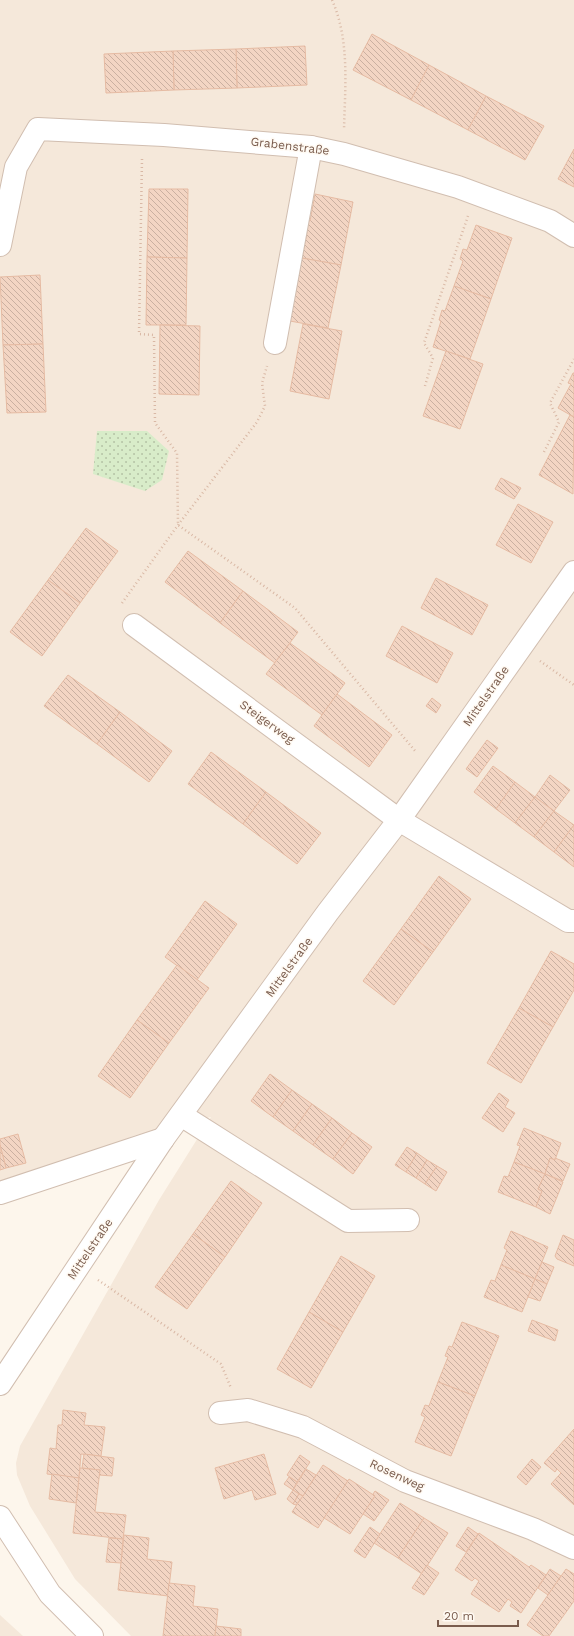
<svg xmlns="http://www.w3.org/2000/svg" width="574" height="1636" viewBox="0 0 574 1636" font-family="'Work Sans',sans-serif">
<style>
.residential{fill:#f5e8da}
.park{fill:url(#park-dots)}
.building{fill:url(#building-back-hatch);stroke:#e6bba3}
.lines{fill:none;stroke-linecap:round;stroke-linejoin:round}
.minor-casing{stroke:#d1beb0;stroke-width:24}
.path{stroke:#d9b8a5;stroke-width:2.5;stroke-dasharray:1 3;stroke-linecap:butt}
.minor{stroke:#fff;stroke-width:22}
.labels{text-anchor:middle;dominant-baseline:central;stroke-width:3;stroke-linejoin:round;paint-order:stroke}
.street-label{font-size:12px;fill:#7a5c4d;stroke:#fffaf3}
</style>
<defs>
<pattern id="park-dots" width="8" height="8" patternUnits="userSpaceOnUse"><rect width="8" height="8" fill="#d8ecc9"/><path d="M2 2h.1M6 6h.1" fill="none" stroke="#b4c2a5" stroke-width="1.8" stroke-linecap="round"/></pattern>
<pattern id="building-back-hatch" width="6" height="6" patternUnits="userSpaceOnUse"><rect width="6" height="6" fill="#f3d5c3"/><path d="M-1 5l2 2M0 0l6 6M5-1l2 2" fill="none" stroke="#cab0a1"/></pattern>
</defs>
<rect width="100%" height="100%" fill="#fdf6ec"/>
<g class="residential">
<polygon points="0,0 574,0 574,1636 131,1636 75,1579 30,1506 17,1475 16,1463 20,1446 159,1200 211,1117 136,1135 0,1189"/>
<polygon points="0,1615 23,1636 0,1636"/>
</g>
<polygon class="park" points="97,431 147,431 169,451 162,480 145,491 93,474"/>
<g class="building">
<polygon points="372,34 429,65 411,100 353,70"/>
<polygon points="305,46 307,85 237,88 236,49"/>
<polygon points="236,49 237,88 174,90 173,51"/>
<polygon points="173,51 174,90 106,93 104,54"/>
<polygon points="429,65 486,96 468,130 411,100"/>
<polygon points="486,96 544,126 525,160 468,130"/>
<polygon points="574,149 574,187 558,179"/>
<polygon points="149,189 188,189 187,258 147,257"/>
<polygon points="315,194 353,202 341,265 302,258 307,232 304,231 306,220 310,221"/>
<polygon points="476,225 512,238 491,299 454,286 463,261 460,259 463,249 467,250"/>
<polygon points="147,257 187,258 186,325 146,325"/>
<polygon points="302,258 341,265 328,328 290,321 294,283 297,284"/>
<polygon points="40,275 43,344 3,345 0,277"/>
<polygon points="454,286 491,299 470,359 433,347 441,321 439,320 442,310 445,311"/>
<polygon points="303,324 342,331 329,399 290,391"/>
<polygon points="160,325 200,326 199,395 159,394"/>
<polygon points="43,344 46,412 7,413 3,345"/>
<polygon points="446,351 483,364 460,429 423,416"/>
<polygon points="573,373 574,373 574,417 558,408 571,384 568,383"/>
<polygon points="570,415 574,417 573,494 539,475"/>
<polygon points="501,478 521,488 514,499 495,489"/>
<polygon points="518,504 553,522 531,563 496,545"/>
<polygon points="86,528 118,551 80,603 48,580"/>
<polygon points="188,551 243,591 220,623 165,582"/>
<polygon points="436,578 488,605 472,635 421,608"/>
<polygon points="48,580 80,603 42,656 10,632"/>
<polygon points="243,591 298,632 275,663 220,623"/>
<polygon points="402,626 453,653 437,683 386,656"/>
<polygon points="290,643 345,683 322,715 266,674"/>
<polygon points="68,675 120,712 97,744 44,706"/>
<polygon points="337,694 392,735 369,767 314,726"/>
<polygon points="432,698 441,705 436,713 426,706"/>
<polygon points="120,712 172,751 149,782 97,744"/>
<polygon points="487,740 498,748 477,777 466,769"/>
<polygon points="211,752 266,792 243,824 188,784"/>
<polygon points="493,766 515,782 496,809 474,792"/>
<polygon points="550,775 570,790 554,811 535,797"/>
<polygon points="515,782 535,797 515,823 496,809"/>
<polygon points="266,792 321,833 297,864 243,824"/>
<polygon points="535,797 554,811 534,837 515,823"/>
<polygon points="554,811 574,825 554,852 534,837"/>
<polygon points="574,825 574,867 554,852"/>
<polygon points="439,876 471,899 433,952 401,929"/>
<polygon points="205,901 237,924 197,980 165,957"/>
<polygon points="401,929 433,952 394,1005 363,981"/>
<polygon points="551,951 574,964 574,990 553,1027 519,1008"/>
<polygon points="177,965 209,988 169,1043 137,1020"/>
<polygon points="519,1008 553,1027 521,1083 487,1063"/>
<polygon points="137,1020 169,1043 130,1098 98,1076"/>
<polygon points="270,1074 292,1090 273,1117 251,1101"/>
<polygon points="292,1090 312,1104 293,1131 273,1117"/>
<polygon points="499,1093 509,1100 505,1107 515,1113 503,1132 482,1118"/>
<polygon points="312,1104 332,1118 313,1145 293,1131"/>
<polygon points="332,1118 352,1133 333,1159 313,1145"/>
<polygon points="524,1128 561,1143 555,1160 550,1158 545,1174 514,1162 520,1146 517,1145"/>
<polygon points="352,1133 372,1147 353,1174 333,1159"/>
<polygon points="18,1134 26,1163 6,1168 0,1145 0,1139"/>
<polygon points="0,1145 6,1168 0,1170"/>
<polygon points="407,1147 417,1153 406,1172 395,1165"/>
<polygon points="417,1153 427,1160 416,1178 406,1172"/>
<polygon points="550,1158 555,1160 555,1158 570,1164 563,1181 545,1174"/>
<polygon points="427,1160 437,1166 425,1184 416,1178"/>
<polygon points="514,1162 545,1174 538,1189 542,1191 536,1207 498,1192 504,1176 508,1177"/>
<polygon points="437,1166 447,1172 436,1191 425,1184"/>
<polygon points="545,1174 563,1182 550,1214 536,1207 542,1191 538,1189"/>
<polygon points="231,1181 262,1203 225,1257 193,1234"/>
<polygon points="511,1231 548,1247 535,1279 501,1265 507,1250 504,1248"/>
<polygon points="193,1234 225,1257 187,1309 155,1287"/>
<polygon points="563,1235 574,1240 574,1266 557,1259 555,1256"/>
<polygon points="341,1256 375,1276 343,1332 309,1312"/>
<polygon points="542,1262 554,1267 547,1284 535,1279"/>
<polygon points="501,1265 535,1279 522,1312 484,1297 491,1280 495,1281"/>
<polygon points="535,1279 547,1284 540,1301 528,1297"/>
<polygon points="309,1312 343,1332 311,1388 277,1369"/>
<polygon points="532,1320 558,1330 555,1341 528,1331"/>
<polygon points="462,1322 499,1336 475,1396 438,1382 448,1357 445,1356 449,1346 452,1347"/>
<polygon points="438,1382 475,1396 451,1456 415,1442 425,1417 421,1415 425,1405 429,1406"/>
<polygon points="63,1410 86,1413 84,1425 105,1427 101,1456 81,1454 79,1478 47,1474 50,1448 56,1449 58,1425 62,1425"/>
<polygon points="574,1429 574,1505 551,1484 561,1473 557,1469 555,1472 544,1463"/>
<polygon points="84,1454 114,1458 112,1476 99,1475 100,1470 82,1468"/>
<polygon points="264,1454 276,1494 255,1500 252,1490 224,1499 215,1468"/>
<polygon points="300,1455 310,1462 297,1482 287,1475"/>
<polygon points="532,1459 541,1467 526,1485 517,1477"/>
<polygon points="323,1465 348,1481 318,1528 292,1512"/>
<polygon points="80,1468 100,1470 95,1512 126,1515 123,1539 73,1533"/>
<polygon points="306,1469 316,1475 303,1496 293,1490"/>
<polygon points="52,1474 79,1478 76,1503 49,1499"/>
<polygon points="289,1477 297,1482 293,1490 284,1484"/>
<polygon points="349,1479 375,1496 350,1534 324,1518"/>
<polygon points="293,1490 299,1494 293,1504 287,1499"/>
<polygon points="375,1491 389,1500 374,1521 363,1514 375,1496 373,1494"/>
<polygon points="299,1494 303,1496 296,1505 293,1504"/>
<polygon points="400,1503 424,1518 398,1558 374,1543"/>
<polygon points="424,1518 448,1533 422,1574 398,1558"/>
<polygon points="370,1527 380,1534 365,1558 354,1551"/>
<polygon points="468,1527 478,1534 466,1552 456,1546"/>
<polygon points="479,1533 529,1567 531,1565 546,1575 521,1613 510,1606 512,1602 508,1599 499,1612 471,1594 479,1581 475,1578 472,1581 455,1570"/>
<polygon points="124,1535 149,1538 147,1559 172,1562 168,1596 118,1590"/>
<polygon points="109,1538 123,1539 121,1563 106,1562"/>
<polygon points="427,1565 439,1573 424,1595 412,1588"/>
<polygon points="550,1569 561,1576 548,1595 538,1588"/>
<polygon points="566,1569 574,1574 574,1601 549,1636 543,1636 527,1625"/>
<polygon points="169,1583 195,1586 193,1606 218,1609 215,1636 163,1636"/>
<polygon points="216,1626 241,1629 241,1636 215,1636"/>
</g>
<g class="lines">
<g class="minor-casing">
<g id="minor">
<polyline points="0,245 16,167 38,129 164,135 311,147 344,154 458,187 550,221 574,236"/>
<polyline points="275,343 311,147"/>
<polyline points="134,625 399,820 568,921 574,921"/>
<polyline points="181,1115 348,1221 408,1220"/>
<polyline points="0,1193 163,1139"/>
<polyline points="0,1384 163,1139 328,912 399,820 574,572"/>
<polyline points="220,1413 248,1410 303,1427 405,1481 533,1529 574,1548"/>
<polyline points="0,1517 50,1594 92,1636"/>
</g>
</g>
<g class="path">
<path d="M332,0C350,40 345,87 344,130"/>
<polyline points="142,159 139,334 154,335 155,423 177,453 178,525 295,608 416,752"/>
<polyline points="425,386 433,358 424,343 468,216"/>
<polyline points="544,452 559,422 550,403 574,359"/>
<polyline points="122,603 178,525 257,422 265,406 262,383 267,366"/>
<polyline points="540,661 574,685"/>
<polyline points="98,1280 221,1364 231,1388"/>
</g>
<use href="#minor" class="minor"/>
</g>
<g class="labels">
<g class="street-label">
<text transform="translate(290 146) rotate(7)">Grabenstraße</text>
<text transform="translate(486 696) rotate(-55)">Mittelstraße</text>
<text transform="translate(267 722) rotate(36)">Steigerweg</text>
<text transform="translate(289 967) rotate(-54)">Mittelstraße</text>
<text transform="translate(90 1249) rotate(-56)">Mittelstraße</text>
<text transform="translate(397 1475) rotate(25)">Rosenweg</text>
</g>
</g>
<path d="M438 1620v6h80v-6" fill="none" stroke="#7a5c4d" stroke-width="2"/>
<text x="444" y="1620" font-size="12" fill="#7a5c4d" stroke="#fffaf3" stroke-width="3" paint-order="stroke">20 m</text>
</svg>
